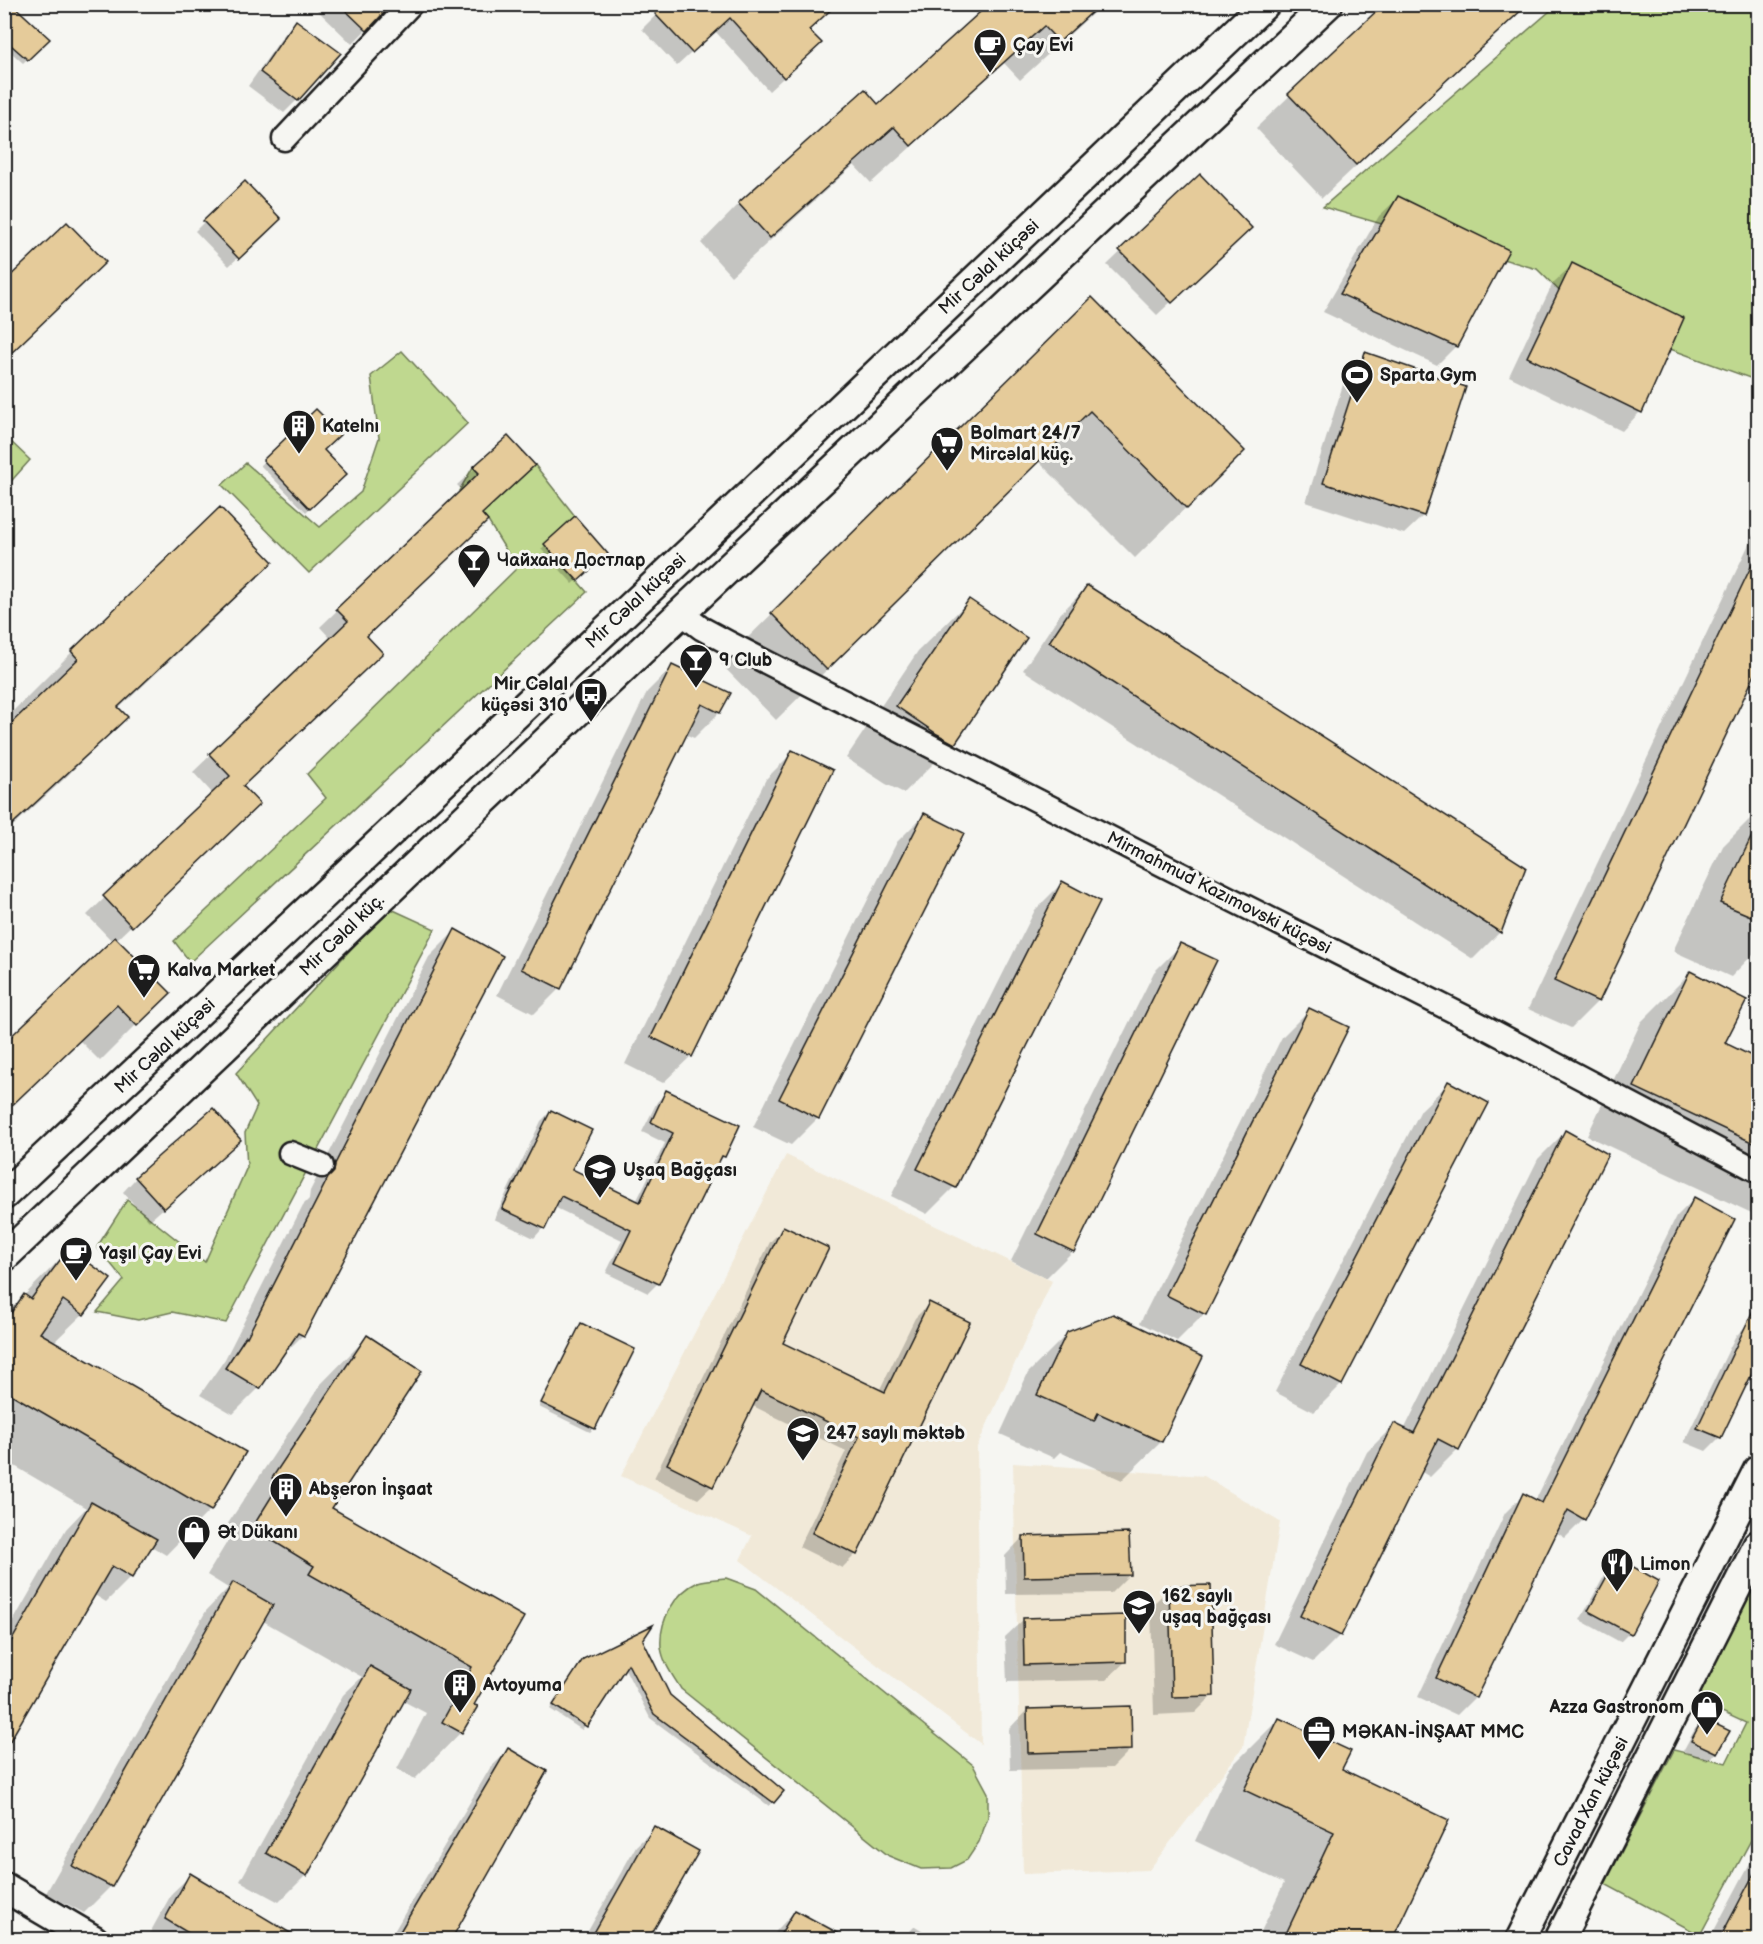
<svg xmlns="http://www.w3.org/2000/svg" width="1763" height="1944" viewBox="0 0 1763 1944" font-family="'Balsamiq Sans',sans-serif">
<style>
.built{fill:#f1e9d8}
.green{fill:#bfd88f;stroke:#6e7a56;stroke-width:1.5}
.shadow{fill:#0003}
.building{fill:#e5cb9a;stroke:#1c1c1c;stroke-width:1.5}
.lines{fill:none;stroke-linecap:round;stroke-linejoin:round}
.minor-casing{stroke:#1c1c1c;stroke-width:27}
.tertiary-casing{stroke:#1c1c1c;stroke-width:33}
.minor{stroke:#f6f6f2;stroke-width:22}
.tertiary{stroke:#f6f6f2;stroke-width:28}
.labels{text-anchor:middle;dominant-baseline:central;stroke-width:6;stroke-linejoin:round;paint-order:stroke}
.poi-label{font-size:18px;font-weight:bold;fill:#1c1c1c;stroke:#f6f6f2;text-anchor:start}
.street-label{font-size:18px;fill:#1c1c1c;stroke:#f6f6f2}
</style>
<rect width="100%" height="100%" fill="#f6f6f2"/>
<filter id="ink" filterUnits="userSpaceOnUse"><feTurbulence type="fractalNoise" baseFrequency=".0167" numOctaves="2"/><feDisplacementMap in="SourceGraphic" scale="12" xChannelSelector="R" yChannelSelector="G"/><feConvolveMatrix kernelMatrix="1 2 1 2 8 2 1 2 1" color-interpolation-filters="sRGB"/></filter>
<g filter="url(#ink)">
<g class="built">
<polygon points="786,1155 1052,1281 977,1447 981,1744 740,1560 752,1536 621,1476"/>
<polygon points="1013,1463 1204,1476 1280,1522 1243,1747 1149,1870 1023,1874"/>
</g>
<g class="green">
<polygon points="1557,5 1758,5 1758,381 1588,319 1537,269 1323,207"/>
<polygon points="402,351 468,423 309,573 222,485 246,463 320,527 361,492 379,438 371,376"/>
<polygon points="5,436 30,460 5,488 4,488"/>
<polygon points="535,465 575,516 545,544 587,592 190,962 174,941 326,798 307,774 517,568 488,521 459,491 473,467 501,496"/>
<polygon points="389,908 435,929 226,1323 172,1312 138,1320 97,1312 124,1280 97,1247 127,1200 205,1262 247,1167 245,1133 257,1106 236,1073"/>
<polygon points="1758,1575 1758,1827 1700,1935 1605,1884 1674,1750 1726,1763 1746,1723 1696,1700"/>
<path d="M726,1578L756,1589L973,1765L988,1793V1817L979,1842L967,1860L951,1868L921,1869L889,1856L681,1689C673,1676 663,1663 661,1647C659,1621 674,1593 698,1582C706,1579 718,1579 726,1578Z"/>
</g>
<g class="shadow">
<polygon points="4,4 48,39 23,63 4,46"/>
<polygon points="311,4 391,4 352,44"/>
<polygon points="667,4 808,30 806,57 769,91 715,31 677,66 642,29"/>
<polygon points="991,4 1103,4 1020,80 1004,63 871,183 854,165 731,276 701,243 739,204 878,106"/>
<polygon points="1386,4 1528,4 1322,198 1256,128"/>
<polygon points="296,22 297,100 284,113 248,86 283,36"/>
<polygon points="1200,176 1236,241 1157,315 1107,265"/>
<polygon points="1398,198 1456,346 1437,365 1323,312 1379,216"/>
<polygon points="204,222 270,228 229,266 195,231"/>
<polygon points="1572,265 1682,319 1640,412 1622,431 1509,376 1553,283"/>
<polygon points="1092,299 1243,451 1135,558 1038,461 776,720 721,664"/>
<polygon points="1365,354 1464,388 1423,516 1404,534 1306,502 1347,372"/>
<polygon points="316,411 322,450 345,474 306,512 260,465"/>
<polygon points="508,438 480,515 365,637 241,787 241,821 116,940 168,993 100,1061 79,1040 113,942 87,915 213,794 193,772 331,639 320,627 462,490 457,485"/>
<polygon points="575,519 606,554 573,584 541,549"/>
<polygon points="1758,525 1758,665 1598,1001 1571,1028 1528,1009"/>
<polygon points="271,562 208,625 118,709 126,717 63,780 4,834 4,732 15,722 9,715 72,652"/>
<polygon points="1087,587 1500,932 1473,959 1023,670 1060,614"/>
<polygon points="969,601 954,743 904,793 886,784 846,758 918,651"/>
<polygon points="672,667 719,713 694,738 685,734 560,988 534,1014 497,995 647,692"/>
<polygon points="793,752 691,1056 663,1083 625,1064 766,779"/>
<polygon points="1758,811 1758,949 1731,977 1673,951 1723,846"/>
<polygon points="924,815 818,1118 791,1145 753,1127 897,842"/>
<polygon points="1062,883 954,1187 927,1214 891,1196 1035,910"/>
<polygon points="455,931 303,1335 277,1361 259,1388 233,1414 200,1395 225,1359 303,1205 309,1199 310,1191 429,957"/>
<polygon points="1181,945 1073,1251 1046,1278 1011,1261 1154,972"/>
<polygon points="1690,973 1723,1044 1758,1061 1758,1216 1587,1136 1641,1022"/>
<polygon points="1309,1010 1204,1314 1177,1341 1140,1323 1282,1037"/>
<polygon points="1449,1083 1487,1103 1341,1385 1314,1412 1275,1392 1421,1110"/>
<polygon points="667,1092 738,1126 723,1157 717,1163 658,1283 648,1293 606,1273 622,1240 554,1207 543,1228 534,1238 494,1219 541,1121 551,1111 570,1170 636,1202 665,1143 642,1132 657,1102"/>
<polygon points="1565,1132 1606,1155 1458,1449 1430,1477 1420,1471 1340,1635 1313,1662 1274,1644 1367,1452 1394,1425 1404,1430 1538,1159"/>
<polygon points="226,1153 149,1221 123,1192 136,1178"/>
<polygon points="1694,1199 1733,1219 1584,1519 1565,1538 1556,1532 1475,1697 1457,1715 1418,1697 1505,1513 1523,1495 1535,1501 1676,1217"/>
<polygon points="784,1228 781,1344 879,1391 915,1318 929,1304 856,1554 842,1568 799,1547 846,1451 751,1405 712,1486 698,1499 654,1478 770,1242"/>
<polygon points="69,1250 108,1279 83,1314 54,1342 210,1510 166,1555 151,1546 131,1577 106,1602 93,1594 4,1748 4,1637 66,1529 86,1508 13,1465 9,1473 4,1476 4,1316"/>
<polygon points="1749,1323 1758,1327 1758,1357 1720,1437 1706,1451 1684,1442 1735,1337"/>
<polygon points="582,1324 594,1428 590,1432 539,1407 578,1328"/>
<polygon points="1068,1333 1201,1358 1161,1442 1122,1480 1060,1452 1054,1458 1000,1434 1028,1373"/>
<polygon points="367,1337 330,1508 522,1618 472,1705 461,1732 415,1779 397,1769 426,1713 403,1701 306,1875 279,1902 240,1881 343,1695 362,1677 263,1621 111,1886 84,1913 46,1893 206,1611 228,1588 207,1575 235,1529 227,1525 321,1384"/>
<polygon points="1023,1537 1129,1575 1111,1593 1006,1594 1005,1556"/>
<polygon points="1617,1560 1629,1633 1620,1642 1580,1620 1608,1569"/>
<polygon points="1170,1588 1213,1695 1195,1713 1154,1715 1151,1606"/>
<polygon points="1024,1619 1125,1662 1106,1680 1007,1682 1005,1637"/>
<polygon points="642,1640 669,1696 773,1802 769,1806 650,1718 624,1667 582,1730 550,1709 583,1660"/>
<polygon points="1027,1710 1131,1749 1112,1768 1010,1770 1009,1729"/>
<polygon points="1279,1719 1340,1770 1391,1940 1257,1940 1284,1883 1195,1841 1228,1770"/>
<polygon points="1704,1720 1728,1732 1716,1753 1707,1761 1683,1751 1695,1729"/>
<polygon points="509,1750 449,1940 389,1940 490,1768"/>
<polygon points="655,1828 647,1940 583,1940 636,1846"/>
<polygon points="1758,1848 1758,1940 1709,1940"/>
<polygon points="191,1875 299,1940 150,1940 147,1938 172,1893"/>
<polygon points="795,1911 829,1940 771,1940 777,1930"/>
<polygon points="915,1926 938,1940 901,1940"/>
</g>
<g class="building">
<polygon points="4,4 12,4 50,39 28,60 4,39"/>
<polygon points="339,4 392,4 367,31"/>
<polygon points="665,4 837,4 809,30 822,43 784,78 730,18 692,53 655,14"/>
<polygon points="989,4 1101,4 1059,42 1044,26 911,146 894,127 770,238 738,203 865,89 878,104"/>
<polygon points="1384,4 1528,4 1356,165 1288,94"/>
<polygon points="296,20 341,53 298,101 260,72"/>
<polygon points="1200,174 1252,228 1172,303 1119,250"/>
<polygon points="245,181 281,219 239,259 203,221"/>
<polygon points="1398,196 1509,250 1457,347 1340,294"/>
<polygon points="67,222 106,262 4,360 4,282"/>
<polygon points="1572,263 1684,318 1642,413 1527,357"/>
<polygon points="1092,297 1245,451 1187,509 1090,411 827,670 771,613"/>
<polygon points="1365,352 1466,387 1424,516 1323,483"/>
<polygon points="316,409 341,434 324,450 347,474 310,509 263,460"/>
<polygon points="508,436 535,465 482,514 488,521 367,636 383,653 243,786 260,804 132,927 103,896 230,776 209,754 348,621 336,609 479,473 473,467"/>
<polygon points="220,507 273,562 118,707 128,717 4,832 4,730 78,659 71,651"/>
<polygon points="575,516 608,554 578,581 544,544"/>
<polygon points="1758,552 1758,668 1599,1002 1554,981"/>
<polygon points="1087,585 1526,867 1501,933 1049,642"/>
<polygon points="969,599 1027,638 955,744 937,734 896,706"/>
<polygon points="672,665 731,693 720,713 702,704 561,989 521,969"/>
<polygon points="792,750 833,770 692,1057 651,1037"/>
<polygon points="924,813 964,833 819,1119 779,1099"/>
<polygon points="1758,823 1758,919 1720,903"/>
<polygon points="1062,881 1100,901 956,1188 917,1169"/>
<polygon points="455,929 503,956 304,1336 298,1333 260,1389 225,1368 246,1336 247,1337 328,1178 334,1172 335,1164"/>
<polygon points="115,937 171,993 137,1026 117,1005 4,1113 4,1043"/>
<polygon points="1180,943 1217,960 1074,1252 1037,1234"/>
<polygon points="1690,971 1747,1000 1725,1043 1758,1059 1758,1145 1634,1087"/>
<polygon points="1309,1008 1349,1027 1206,1315 1166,1295"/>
<polygon points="1448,1081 1489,1103 1342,1385 1301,1364"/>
<polygon points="666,1090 740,1125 725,1157 722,1156 659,1284 615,1263 631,1230 561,1196 545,1229 502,1209 551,1110 592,1130 572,1169 640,1202 673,1133 651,1122"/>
<polygon points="213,1108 241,1140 164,1209 135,1177"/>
<polygon points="1565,1130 1608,1154 1459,1450 1438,1439 1341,1636 1300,1616 1394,1423 1414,1433"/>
<polygon points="1694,1197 1735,1219 1585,1520 1568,1510 1476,1698 1436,1678 1523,1493 1542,1503"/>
<polygon points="783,1226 829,1248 783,1343 885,1392 929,1302 970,1322 857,1555 812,1533 859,1437 761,1390 713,1487 667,1464"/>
<polygon points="69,1248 111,1279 84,1315 63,1300 40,1333 246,1452 211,1511 4,1390 4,1323 24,1294 31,1299"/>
<polygon points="1758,1300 1758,1361 1721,1438 1697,1428"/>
<polygon points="1113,1314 1203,1357 1162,1442 1098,1413 1094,1421 1037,1395 1067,1332"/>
<polygon points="581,1323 635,1349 595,1429 541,1403"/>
<polygon points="367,1335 422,1371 332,1508 524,1617 474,1705 478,1706 462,1733 442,1722 472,1667 309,1574 314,1566 252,1528 280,1483 272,1478"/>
<polygon points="91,1502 157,1539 132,1578 112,1566 4,1751 4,1654"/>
<polygon points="1129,1533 1131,1575 1024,1577 1023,1536"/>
<polygon points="1617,1558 1659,1581 1631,1634 1588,1611"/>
<polygon points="233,1582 273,1605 112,1887 72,1866"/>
<polygon points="1211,1585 1214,1696 1172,1697 1169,1586"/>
<polygon points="1126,1615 1126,1662 1024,1665 1023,1618"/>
<polygon points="653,1625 643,1640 670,1695 784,1791 774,1803 654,1714 628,1664 587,1727 553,1705 583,1659"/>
<polygon points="370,1666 411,1689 307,1876 266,1853"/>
<polygon points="1131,1706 1132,1750 1028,1753 1027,1709"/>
<polygon points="1279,1718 1351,1751 1342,1769 1449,1820 1392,1940 1283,1940 1334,1832 1244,1790"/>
<polygon points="1703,1718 1730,1731 1717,1753 1691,1741"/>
<polygon points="508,1748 547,1771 451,1940 395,1940"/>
<polygon points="654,1826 699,1851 648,1940 590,1940"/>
<polygon points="1758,1866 1758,1940 1719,1940"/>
<polygon points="190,1873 302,1940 200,1940 165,1919"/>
<polygon points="795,1910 851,1940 777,1940"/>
</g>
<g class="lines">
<g class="minor-casing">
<g id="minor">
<polyline points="284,139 411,4"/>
<polyline points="681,613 701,628 727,642 1171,869 1479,1024 1758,1171"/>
<polyline points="290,1153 322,1166"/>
</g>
</g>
<g class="tertiary-casing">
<g id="tertiary">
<polyline points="4,1195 702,540 1265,4"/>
<polyline points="4,1257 681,613 1328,4"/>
<polyline points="4,1887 94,1940"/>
<polyline points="1520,1940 1758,1470"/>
<polyline points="1559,1940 1758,1545"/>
</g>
</g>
<use href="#minor" class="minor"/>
<use href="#tertiary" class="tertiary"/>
</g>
</g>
<defs>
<g id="cafe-pin" transform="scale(1.725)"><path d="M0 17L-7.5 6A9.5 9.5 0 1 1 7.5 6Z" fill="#1c1c1c" stroke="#f6f6f2"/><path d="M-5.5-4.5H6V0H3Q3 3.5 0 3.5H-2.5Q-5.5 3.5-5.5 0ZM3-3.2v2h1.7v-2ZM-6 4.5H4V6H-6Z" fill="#fff"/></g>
<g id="stadium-pin" transform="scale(1.725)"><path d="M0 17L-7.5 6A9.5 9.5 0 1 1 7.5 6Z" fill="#1c1c1c" stroke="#f6f6f2"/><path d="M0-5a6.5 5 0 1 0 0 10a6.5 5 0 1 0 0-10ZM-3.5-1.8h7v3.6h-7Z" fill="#fff"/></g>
<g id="building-pin" transform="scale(1.725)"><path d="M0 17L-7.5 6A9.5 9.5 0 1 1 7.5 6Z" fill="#1c1c1c" stroke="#f6f6f2"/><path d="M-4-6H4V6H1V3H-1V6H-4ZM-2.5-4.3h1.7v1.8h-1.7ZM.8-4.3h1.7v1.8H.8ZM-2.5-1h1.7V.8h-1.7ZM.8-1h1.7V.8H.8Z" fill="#fff"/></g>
<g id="supermarket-pin" transform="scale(1.725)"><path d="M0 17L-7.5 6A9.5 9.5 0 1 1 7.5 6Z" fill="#1c1c1c" stroke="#f6f6f2"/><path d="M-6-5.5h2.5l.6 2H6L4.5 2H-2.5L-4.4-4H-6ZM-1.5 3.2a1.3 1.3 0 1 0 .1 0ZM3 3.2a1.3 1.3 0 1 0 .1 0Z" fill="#fff"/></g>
<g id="bar-pin" transform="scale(1.725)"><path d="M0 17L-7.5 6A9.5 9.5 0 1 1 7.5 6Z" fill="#1c1c1c" stroke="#f6f6f2"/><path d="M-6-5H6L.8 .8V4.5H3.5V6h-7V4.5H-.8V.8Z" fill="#fff"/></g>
<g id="bus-pin" transform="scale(1.725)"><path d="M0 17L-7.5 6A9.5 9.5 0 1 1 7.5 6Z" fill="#1c1c1c" stroke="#f6f6f2"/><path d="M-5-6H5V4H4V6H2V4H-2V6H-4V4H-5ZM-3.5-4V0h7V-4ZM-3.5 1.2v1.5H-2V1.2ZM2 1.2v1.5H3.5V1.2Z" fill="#fff"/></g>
<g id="school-pin" transform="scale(1.725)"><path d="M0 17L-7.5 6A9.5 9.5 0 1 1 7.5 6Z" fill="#1c1c1c" stroke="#f6f6f2"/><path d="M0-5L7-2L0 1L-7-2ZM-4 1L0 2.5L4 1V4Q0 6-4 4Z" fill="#fff"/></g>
<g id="shop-pin" transform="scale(1.725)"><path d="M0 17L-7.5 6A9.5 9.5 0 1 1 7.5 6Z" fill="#1c1c1c" stroke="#f6f6f2"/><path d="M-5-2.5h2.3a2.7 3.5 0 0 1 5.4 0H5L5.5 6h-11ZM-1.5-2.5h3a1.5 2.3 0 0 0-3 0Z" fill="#fff"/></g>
<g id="restaurant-pin" transform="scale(1.725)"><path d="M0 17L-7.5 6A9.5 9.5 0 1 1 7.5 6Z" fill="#1c1c1c" stroke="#f6f6f2"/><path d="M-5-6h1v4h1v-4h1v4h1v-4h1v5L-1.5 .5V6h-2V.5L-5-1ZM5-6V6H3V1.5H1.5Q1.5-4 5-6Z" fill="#fff"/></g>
<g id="office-pin" transform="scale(1.725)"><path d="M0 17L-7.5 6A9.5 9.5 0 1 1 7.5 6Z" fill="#1c1c1c" stroke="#f6f6f2"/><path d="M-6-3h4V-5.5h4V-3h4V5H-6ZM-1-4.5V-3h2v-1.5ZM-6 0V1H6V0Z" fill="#fff"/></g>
</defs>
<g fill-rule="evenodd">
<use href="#cafe-pin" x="990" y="45"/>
<use href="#stadium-pin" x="1357" y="375"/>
<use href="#building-pin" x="299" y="426"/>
<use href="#supermarket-pin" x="947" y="443"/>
<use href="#bar-pin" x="474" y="560"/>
<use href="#bar-pin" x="696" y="660"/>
<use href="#bus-pin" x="591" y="694"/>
<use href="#supermarket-pin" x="144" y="970"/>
<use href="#school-pin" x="600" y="1170"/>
<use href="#cafe-pin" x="76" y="1253"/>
<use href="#school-pin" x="803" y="1433"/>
<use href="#building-pin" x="286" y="1489"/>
<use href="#shop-pin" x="194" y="1532"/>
<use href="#restaurant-pin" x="1617" y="1564"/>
<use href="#school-pin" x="1139" y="1606"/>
<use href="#building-pin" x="460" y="1685"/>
<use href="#shop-pin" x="1707" y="1707"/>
<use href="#office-pin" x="1319" y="1732"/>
</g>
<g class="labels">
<g class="poi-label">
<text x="1013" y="45">Çay Evi</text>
<text x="1380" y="375">Sparta Gym</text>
<text x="322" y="426">Katelnı</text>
<text x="970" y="433">Bolmart 24/7<tspan x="970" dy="21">Mircәlal küç.</tspan></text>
<text x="497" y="560">Чайхана Достлар</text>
<text x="719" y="660">9 Club</text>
<text x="568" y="684" text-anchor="end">Mir Cəlal<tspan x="568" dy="21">küçəsi 310</tspan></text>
<text x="167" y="970">Kalva Market</text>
<text x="623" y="1170">Uşaq Bağçası</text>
<text x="99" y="1253">Yaşıl Çay Evi</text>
<text x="826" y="1433">247 saylı məktəb</text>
<text x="309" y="1489">Abşeron İnşaat</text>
<text x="217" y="1532">Ət Dükanı</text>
<text x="1640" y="1564">Limon</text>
<text x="1162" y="1596">162 saylı<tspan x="1162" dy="21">uşaq bağçası</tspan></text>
<text x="483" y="1685">Avtoyuma</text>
<text x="1684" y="1707" text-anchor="end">Azza Gastronom</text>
<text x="1342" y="1732">MƏKAN-İNŞAAT MMC</text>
</g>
<g class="street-label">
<text transform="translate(989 267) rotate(-43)">Mir Cəlal küçəsi</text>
<text transform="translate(636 601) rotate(-43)">Mir Cəlal küçəsi</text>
<text transform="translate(1219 893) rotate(27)">Mirmahmud Kazımovski küçəsi</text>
<text transform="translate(342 935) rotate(-44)">Mir Cəlal küç.</text>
<text transform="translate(165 1046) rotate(-43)">Mir Cəlal küçəsi</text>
<text transform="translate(1591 1802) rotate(-63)">Cavad Xan küçəsi</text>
</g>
</g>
<rect width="1763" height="1944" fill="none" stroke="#f6f6f2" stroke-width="24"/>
<rect x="12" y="12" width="1739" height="1920" fill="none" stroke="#1c1c1c" stroke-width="2" filter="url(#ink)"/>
</svg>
